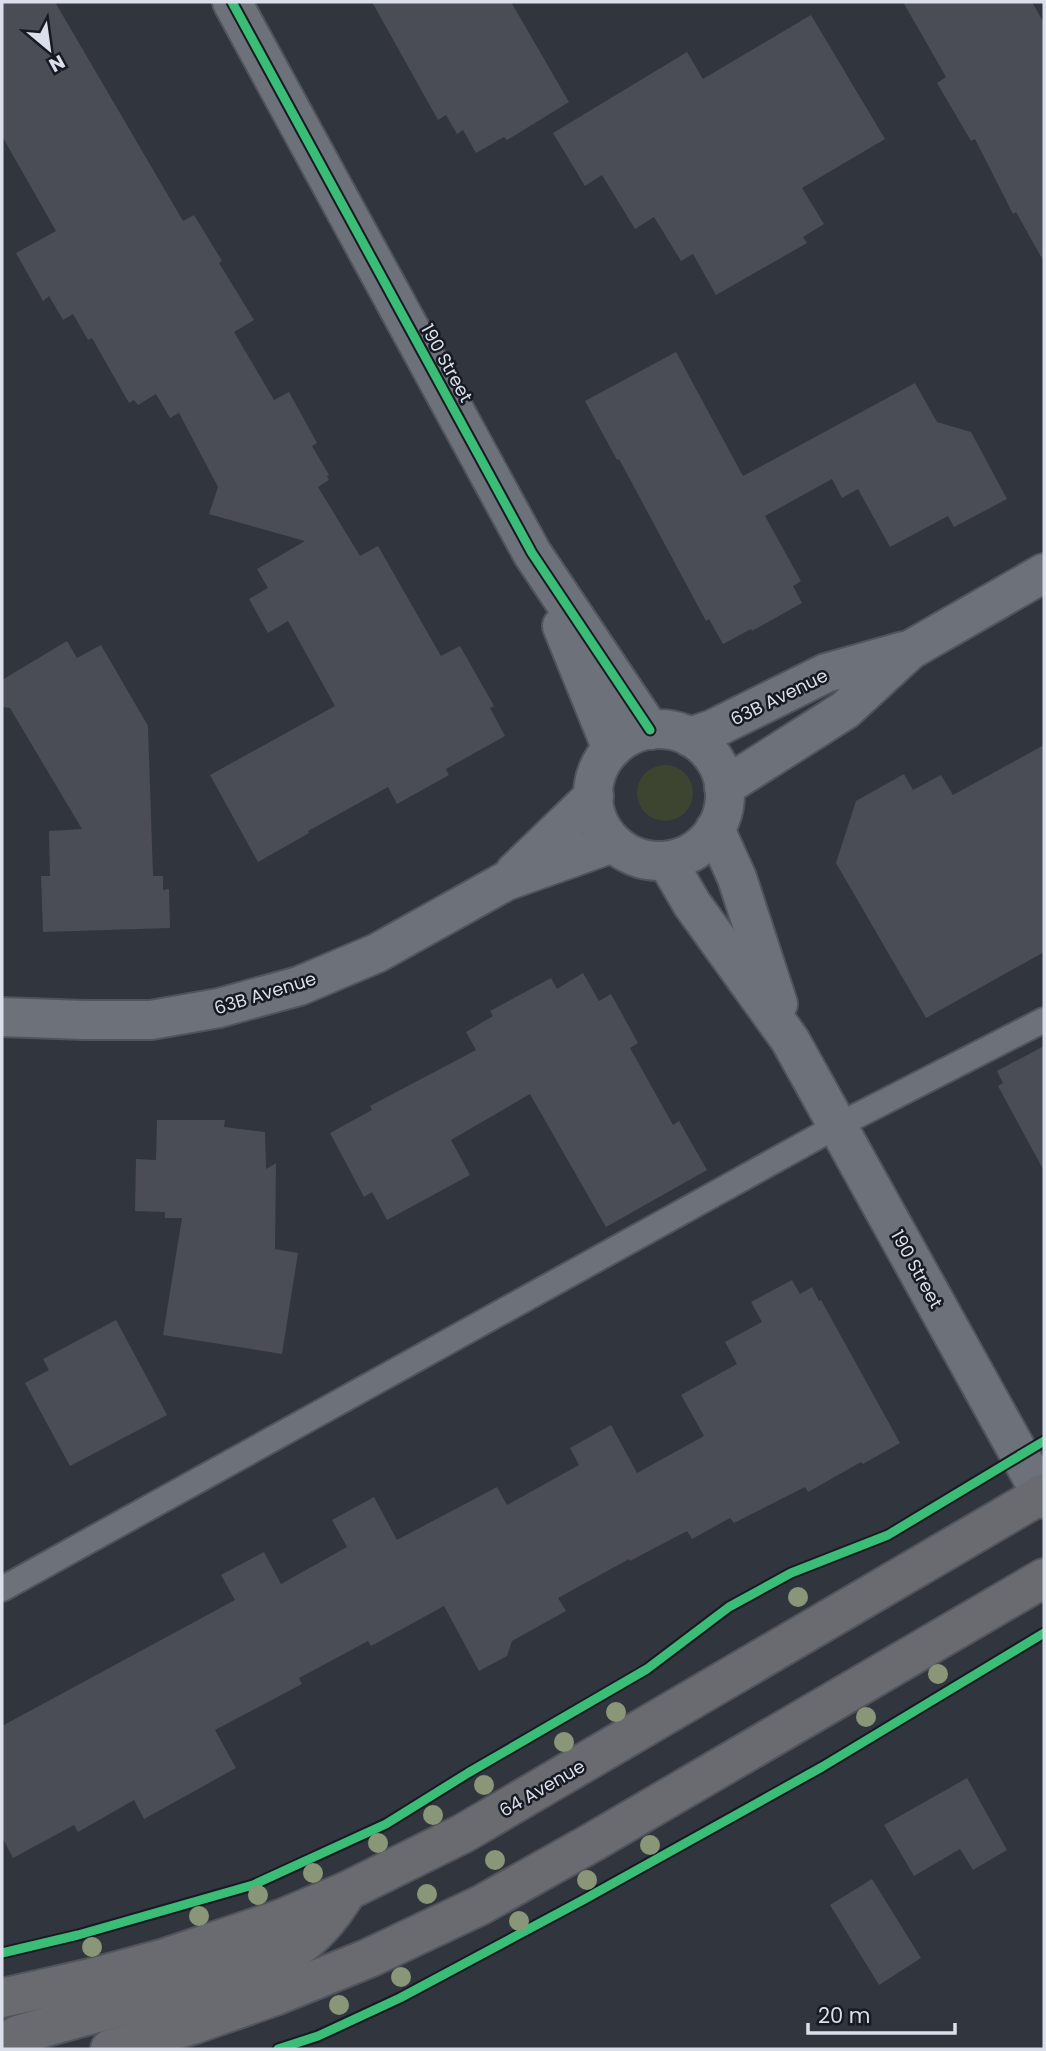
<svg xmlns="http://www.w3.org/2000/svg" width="1046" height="2051" viewBox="0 0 1046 2051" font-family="Poppins,sans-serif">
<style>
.green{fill:#3d442f}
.building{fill:#4a4d55}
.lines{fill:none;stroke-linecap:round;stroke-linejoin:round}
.lane-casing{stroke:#50545c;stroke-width:28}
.street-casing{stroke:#50545c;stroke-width:42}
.secondary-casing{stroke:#50545c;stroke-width:42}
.lane{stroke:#6d7179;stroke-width:24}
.street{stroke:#6d7179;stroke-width:38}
.secondary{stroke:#696b71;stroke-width:38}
.cycleway-casing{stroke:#171a22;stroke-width:13}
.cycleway{stroke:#3abd76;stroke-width:9}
.tree{fill:#8a9678}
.labels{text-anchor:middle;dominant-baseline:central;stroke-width:5;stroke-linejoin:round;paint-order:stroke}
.street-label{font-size:18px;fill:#dadfeb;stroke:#171a22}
</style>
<rect width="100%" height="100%" fill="#31353e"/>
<circle class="green" cx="665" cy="793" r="28"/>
<g class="building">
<polygon points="2,2 55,2 183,221 194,215 222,261 219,263 254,320 234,332 274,400 289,392 317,443 312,446 329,475 327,476 329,480 318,487 360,556 378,546 441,656 460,646 494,706 490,708 505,736 446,769 449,775 397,804 388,787 308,831 309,833 258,862 210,775 335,706 288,621 268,633 249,599 268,588 257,569 305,541 209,514 218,487 179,413 170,418 156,394 138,405 134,400 129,403 92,338 88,340 73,314 63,320 49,296 43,301 16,253 56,231 2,136"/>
<polygon points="372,2 511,2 569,102 507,140 504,137 476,153 463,130 457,134 446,115 438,120"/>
<polygon points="903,2 1032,2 1044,23 1044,262 1016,212 1013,214 975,139 971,141 937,83 946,77"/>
<polygon points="811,15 885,139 802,188 824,224 803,237 807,243 716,295 693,254 681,261 654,217 635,229 602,175 585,186 553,133 687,52 703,79"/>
<polygon points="676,352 743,476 915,383 937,422 971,432 1007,499 954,527 948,516 890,547 858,489 842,498 832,479 765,516 801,581 793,586 802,603 752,631 751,629 723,644 709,619 706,621 619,459 617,460 585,401"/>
<polygon points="67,641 77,658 101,645 148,726 153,876 163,876 163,890 169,889 170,928 43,932 41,876 50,876 49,831 82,829 10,708 2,707 2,680"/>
<polygon points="1044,745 1044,952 926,1018 836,863 856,801 904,774 913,790 941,775 953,795"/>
<polygon points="583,973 599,1001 611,994 638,1043 630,1048 673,1125 679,1121 707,1170 606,1227 530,1094 451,1140 470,1175 387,1220 372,1192 364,1197 330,1133 372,1110 370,1106 476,1050 466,1032 493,1016 490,1011 551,978 557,989"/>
<polygon points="1044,1046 1044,1171 998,1086 1003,1083 997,1071"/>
<polygon points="157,1120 225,1120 224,1127 265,1132 266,1169 276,1163 275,1249 298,1253 282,1354 163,1335 182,1218 165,1218 165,1212 135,1211 136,1159 156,1160"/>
<polygon points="792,1280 800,1294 812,1287 819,1301 821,1300 900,1443 863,1464 861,1462 808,1492 805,1487 734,1523 730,1518 692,1539 687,1531 630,1561 629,1559 558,1598 566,1611 512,1641 507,1656 479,1671 444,1606 371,1646 368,1641 299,1678 302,1684 215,1730 236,1768 144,1819 134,1800 78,1832 74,1825 13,1858 2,1837 2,1726 235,1600 221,1575 264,1552 281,1584 347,1547 332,1520 374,1497 397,1540 497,1487 507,1505 579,1465 570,1448 611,1425 637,1473 704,1436 681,1395 737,1364 725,1342 762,1322 751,1302"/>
<polygon points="116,1320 167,1415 70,1466 25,1383 49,1370 43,1359"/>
<polygon points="967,1778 1007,1850 973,1870 960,1849 914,1876 884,1825"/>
<polygon points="872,1879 921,1958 879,1985 830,1905"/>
</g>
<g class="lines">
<g class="lane-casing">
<polyline id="lane" points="2,1589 837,1126 1044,1020"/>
</g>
<g class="street-casing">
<g id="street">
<polyline points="232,2 532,553 650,730"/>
<polyline points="562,626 612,749"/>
<circle cx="659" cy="795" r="66"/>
<polyline points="690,737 713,729 826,673 904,651"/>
<polyline points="724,787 845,710 910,650 1044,573"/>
<polyline points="715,829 737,878 778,1004"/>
<polyline points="667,861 692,904 790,1040 1044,1499"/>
<polyline points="515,872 594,796"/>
<polyline points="2,1017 85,1020 151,1020 219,1008 299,986 377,953 506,881 613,843"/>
</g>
</g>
<g class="secondary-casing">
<g id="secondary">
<polyline points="2,1998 95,1977 165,1958 281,1919 347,1891 464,1833 1044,1493"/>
<path d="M2,2047L4,2043L18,2035C89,2014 160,1998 230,1974C252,1966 276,1960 296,1948C317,1935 333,1914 346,1893"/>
<polyline points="110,2049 195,2024 275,1996 369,1958 481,1905 593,1842 1044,1578"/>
</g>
</g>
<use href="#lane" class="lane"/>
<use href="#street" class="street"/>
<use href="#secondary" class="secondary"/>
<g class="cycleway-casing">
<g id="cycleway">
<polyline points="232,2 532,553 650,730"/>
<polyline points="2,1953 78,1935 253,1885 386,1824 468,1773 647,1669 729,1607 791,1573 888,1535 1044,1441"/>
<polyline points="278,2049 318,2036 400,1998 583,1900 822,1767 1044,1633"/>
</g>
</g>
<use href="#cycleway" class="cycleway"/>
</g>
<g class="tree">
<circle cx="798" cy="1597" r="10"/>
<circle cx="938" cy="1674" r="10"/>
<circle cx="616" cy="1712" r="10"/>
<circle cx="866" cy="1717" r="10"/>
<circle cx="564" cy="1742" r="10"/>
<circle cx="484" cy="1785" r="10"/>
<circle cx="433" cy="1815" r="10"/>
<circle cx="378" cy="1843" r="10"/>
<circle cx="650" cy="1845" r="10"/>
<circle cx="495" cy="1860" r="10"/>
<circle cx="313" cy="1873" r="10"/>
<circle cx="587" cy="1880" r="10"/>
<circle cx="427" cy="1894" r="10"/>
<circle cx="258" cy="1895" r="10"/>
<circle cx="199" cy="1916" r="10"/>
<circle cx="519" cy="1921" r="10"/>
<circle cx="92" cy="1947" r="10"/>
<circle cx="401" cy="1977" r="10"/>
<circle cx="339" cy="2005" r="10"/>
</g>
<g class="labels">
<g class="street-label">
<text transform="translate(447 363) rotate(61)">190 Street</text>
<text transform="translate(779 697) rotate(-26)">63B Avenue</text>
<text transform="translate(265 993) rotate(-17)">63B Avenue</text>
<text transform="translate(917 1269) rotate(61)">190 Street</text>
<text transform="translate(542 1788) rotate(-30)">64 Avenue</text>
</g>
</g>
<rect width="1046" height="2051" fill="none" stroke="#dadfeb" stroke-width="7"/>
<g transform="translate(49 49) rotate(151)" stroke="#171a22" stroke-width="5" paint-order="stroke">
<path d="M0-5L12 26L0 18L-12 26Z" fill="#dadfeb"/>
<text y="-10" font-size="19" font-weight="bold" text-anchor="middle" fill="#dadfeb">N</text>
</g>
<path d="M808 2023v10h147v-10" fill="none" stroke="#dadfeb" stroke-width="3.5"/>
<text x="818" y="2023" font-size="21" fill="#dadfeb" stroke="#171a22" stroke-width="5" paint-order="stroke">20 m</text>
</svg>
